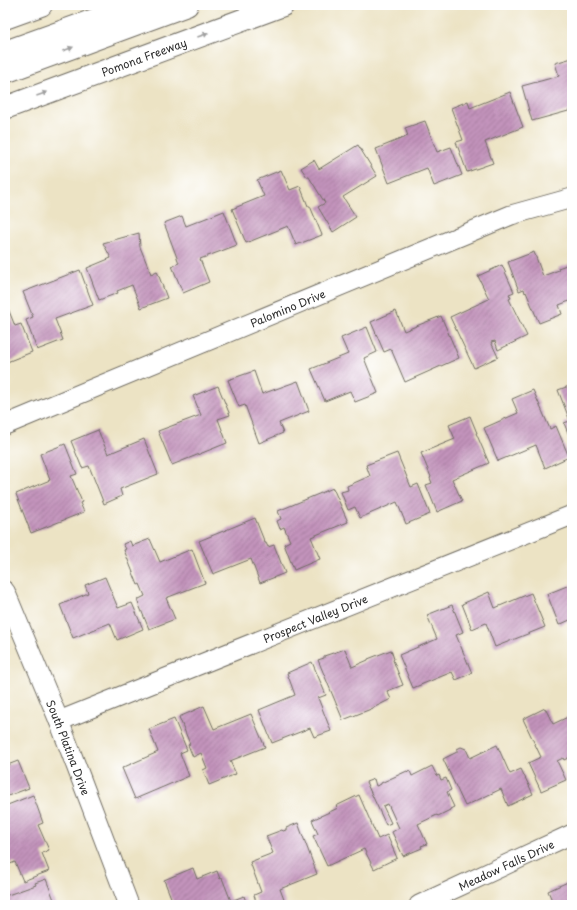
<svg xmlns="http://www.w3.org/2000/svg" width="577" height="910" viewBox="0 0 577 910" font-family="'Playpen Sans',sans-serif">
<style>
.building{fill:url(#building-hatch)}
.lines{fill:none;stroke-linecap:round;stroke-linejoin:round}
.minor-casing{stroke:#6f6b61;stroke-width:21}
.motorway-casing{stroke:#6f6b61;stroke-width:24}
.minor{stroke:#fff;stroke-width:19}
.motorway{stroke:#fff;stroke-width:22}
.oneway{fill:#a0a0a0}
.labels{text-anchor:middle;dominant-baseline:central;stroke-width:3;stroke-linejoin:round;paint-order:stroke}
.street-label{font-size:11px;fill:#2b2b2b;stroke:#fff}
</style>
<defs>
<pattern id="building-hatch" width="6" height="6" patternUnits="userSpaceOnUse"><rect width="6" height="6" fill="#c293bb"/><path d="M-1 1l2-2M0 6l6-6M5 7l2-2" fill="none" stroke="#9e7898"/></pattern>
</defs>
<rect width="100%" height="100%" fill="#fff"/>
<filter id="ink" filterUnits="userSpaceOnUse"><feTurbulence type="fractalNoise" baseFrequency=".025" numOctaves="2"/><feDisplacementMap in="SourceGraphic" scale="8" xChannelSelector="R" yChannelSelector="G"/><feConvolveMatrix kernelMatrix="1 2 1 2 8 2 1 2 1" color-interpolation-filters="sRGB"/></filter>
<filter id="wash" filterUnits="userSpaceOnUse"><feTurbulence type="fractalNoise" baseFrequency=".012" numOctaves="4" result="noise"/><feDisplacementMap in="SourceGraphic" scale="16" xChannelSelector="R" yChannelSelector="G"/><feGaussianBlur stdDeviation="0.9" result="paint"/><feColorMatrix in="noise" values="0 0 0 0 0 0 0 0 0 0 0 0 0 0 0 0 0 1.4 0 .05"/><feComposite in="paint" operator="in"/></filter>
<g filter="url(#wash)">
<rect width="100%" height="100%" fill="#ece3c4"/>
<g id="blocks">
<g class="building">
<polygon points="572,58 572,110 532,121 522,86 559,76 555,63"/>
<polygon points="510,92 523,127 485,142 493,163 467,172 456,142 463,140 451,108 468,101 470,108"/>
<polygon points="425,121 437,152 451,147 462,175 434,186 427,168 389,183 376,149 408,136 405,128"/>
<polygon points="358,145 377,176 343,197 356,217 333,232 318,207 325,203 309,177 307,177 301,168 314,160 319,169"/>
<polygon points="281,170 290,190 300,186 308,206 310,206 322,235 296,245 288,226 246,243 232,209 264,196 257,180"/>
<polygon points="224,211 237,245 200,259 209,282 183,293 172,266 179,263 164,223 182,216 186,226"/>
<polygon points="139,233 140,247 151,274 157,271 167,298 141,308 132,285 117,291 118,293 99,300 87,268 111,258 103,243"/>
<polygon points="534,252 543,276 559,270 558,268 572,263 572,300 559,305 562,314 539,323 526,292 525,293 524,289 519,291 508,262"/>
<polygon points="502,265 514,292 509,294 511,298 509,299 527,336 498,350 495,341 491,342 498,357 474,368 450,317 489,299 478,276"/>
<polygon points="80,270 93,305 55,319 63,340 37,350 26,320 33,317 23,292"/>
<polygon points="5,301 15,326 21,324 32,352 7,362 5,357"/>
<polygon points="396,311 404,331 441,316 459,358 405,382 391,349 384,352 371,322"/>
<polygon points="367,327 377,352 364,358 378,393 355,402 350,391 325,401 311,369 348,354 341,338"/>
<polygon points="254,371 262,394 298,381 309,411 279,423 283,433 259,443 245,405 239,407 228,380"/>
<polygon points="572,385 572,443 564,423 570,421 558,390"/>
<polygon points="218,386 230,415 218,419 227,443 172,465 158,431 201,415 193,396"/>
<polygon points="533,390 550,429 556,426 569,457 545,468 536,445 498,461 484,428 518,413 512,399"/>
<polygon points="470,416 477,433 476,433 489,463 452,479 462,501 437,512 426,485 432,483 430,478 431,477 421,453 455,439 449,425"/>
<polygon points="98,430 108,454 144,439 158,474 120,489 122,496 104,504 89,466 82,468 71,441"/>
<polygon points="65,444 77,474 71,476 82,502 80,503 84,512 31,533 16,494 50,480 40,454"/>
<polygon points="397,453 411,487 418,484 430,514 406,524 397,502 360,518 355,507 348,510 341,492 348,490 347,486 370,476 366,465"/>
<polygon points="333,488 348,522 311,537 320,559 294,570 284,544 290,541 284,527 280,529 277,521 281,519 278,511"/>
<polygon points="255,518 265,543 266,543 268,547 274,545 285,573 260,583 251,559 213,574 199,541"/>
<polygon points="150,539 160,562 192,549 205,583 166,598 175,619 149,629 137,600 145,596 140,584 138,585 124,550 126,549 123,544 130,541 132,546"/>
<polygon points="105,577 118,608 132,603 143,629 117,640 110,623 73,638 60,605 88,593 85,585"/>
<polygon points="572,584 572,619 559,625 547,594"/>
<polygon points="489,592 495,608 531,593 545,627 495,647 486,623 472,629 462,604"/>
<polygon points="452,605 463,632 456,635 472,673 456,680 452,672 413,688 399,655 437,639 427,615"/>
<polygon points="345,649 352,667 368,660 368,659 391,650 394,659 393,660 403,685 387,691 391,699 371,709 343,720 318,660 324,658 324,656"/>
<polygon points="312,662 326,695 318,698 331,731 314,737 310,728 272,743 259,710 295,695 287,673"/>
<polygon points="204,706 214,729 251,714 265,747 230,761 236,774 209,785 203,770 207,768 201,753 193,757 188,745 190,744 179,717"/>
<polygon points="545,708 553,724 572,715 572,756 564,760 563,758 557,761 566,780 541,791 528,763 541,757 523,719"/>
<polygon points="174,719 187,750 180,753 189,776 135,799 122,768 158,752 149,729"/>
<polygon points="497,745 510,774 521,769 533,794 508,806 501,789 465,806 443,759 457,752 457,749 461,747 466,749 470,758"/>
<polygon points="18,761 29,788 5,797 5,766"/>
<polygon points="432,766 437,776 439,775 441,780 446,778 451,790 447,792 454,807 450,809 450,810 438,816 437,815 418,824 427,844 421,846 422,848 403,856 392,832 399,828 388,804 383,806 391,823 386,825 366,782 374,779 376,786 379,785 381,784 381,783 407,771 408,772 410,771 412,776"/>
<polygon points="33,795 43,823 38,825 49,850 42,853 49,871 23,881 15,862 5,866 5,806"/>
<polygon points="359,795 378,839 387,835 397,858 374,869 364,849 327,866 313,836 318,834 312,820 338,808 336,806"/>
<polygon points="298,823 317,874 280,889 286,905 257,905 254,895 261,892 250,862 273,853 266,836 282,830 283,831 286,830 286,828"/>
<polygon points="193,868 197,879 217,871 220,879 222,878 231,901 244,896 247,905 174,905 164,880"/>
<polygon points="46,879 56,905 7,905 5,900 5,896 36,885 35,883"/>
<polygon points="572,880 572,905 554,905 548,891"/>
</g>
</g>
</g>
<g filter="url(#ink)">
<use href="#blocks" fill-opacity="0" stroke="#6f6b61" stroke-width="1"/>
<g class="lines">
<g class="minor-casing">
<g id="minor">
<path id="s1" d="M5,425L511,215L572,198"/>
<path id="s2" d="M5,591L59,721L129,905"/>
<path id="s3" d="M59,721L572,515"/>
<path id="s4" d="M419,905L572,834"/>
</g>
</g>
<g class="motorway-casing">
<g id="motorway">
<polyline points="5,18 41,5"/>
<polyline points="5,52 136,5"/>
<polyline points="5,72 187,5"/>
<path id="s5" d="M5,108L283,5"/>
</g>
</g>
<use href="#minor" class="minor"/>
<use href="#motorway" class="motorway"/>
</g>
<defs><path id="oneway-solid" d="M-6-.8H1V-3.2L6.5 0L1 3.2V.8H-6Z"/></defs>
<g class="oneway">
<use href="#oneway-solid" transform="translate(203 35) rotate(-20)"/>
<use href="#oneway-solid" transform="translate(68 49) rotate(-20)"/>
<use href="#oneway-solid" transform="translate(42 94) rotate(-20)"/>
</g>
</g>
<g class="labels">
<g class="street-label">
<text stroke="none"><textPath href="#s5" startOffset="148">Pomona Freeway</textPath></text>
<text stroke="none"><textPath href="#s1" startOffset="306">Palomino Drive</textPath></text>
<text stroke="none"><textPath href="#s3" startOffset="276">Prospect Valley Drive</textPath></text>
<text stroke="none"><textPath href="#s2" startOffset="169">South Platina Drive</textPath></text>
<text stroke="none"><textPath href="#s4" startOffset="96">Meadow Falls Drive</textPath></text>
</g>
</g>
<rect width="577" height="910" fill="none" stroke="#fff" stroke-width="20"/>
</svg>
